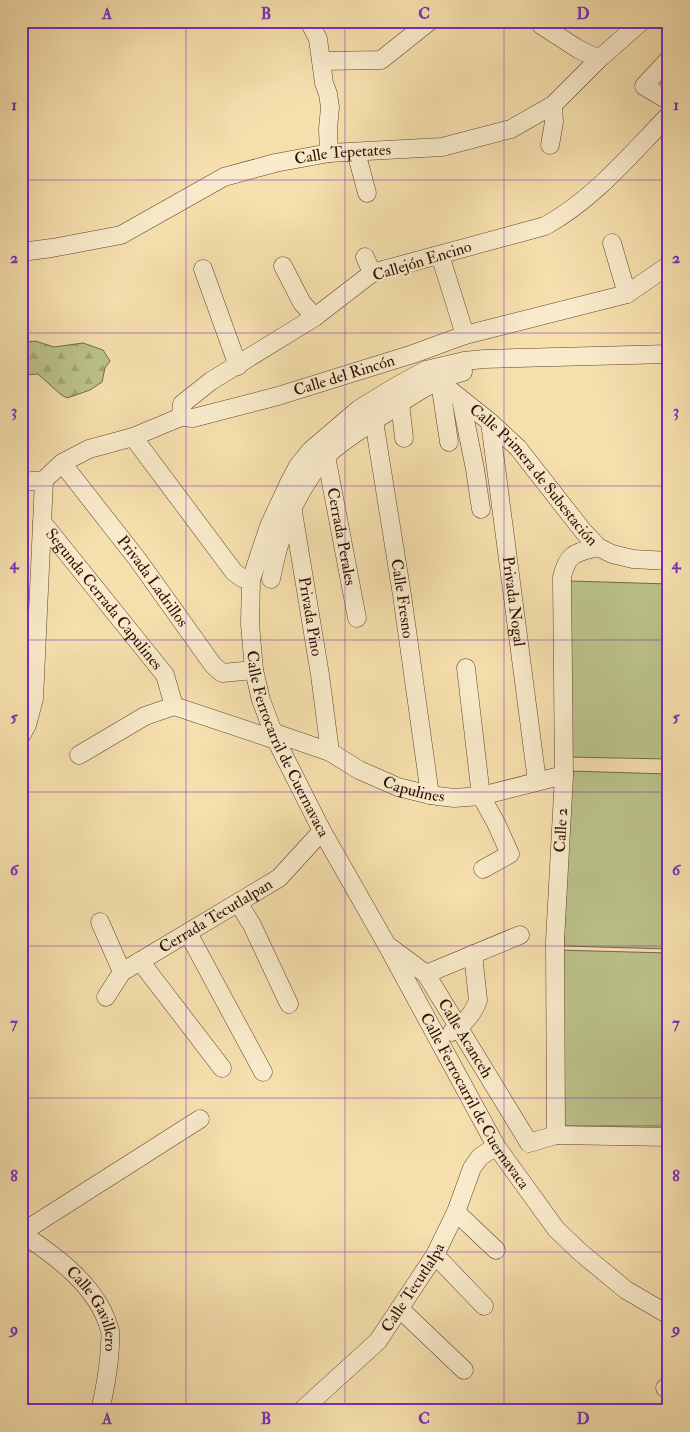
<svg xmlns="http://www.w3.org/2000/svg" width="690" height="1432" viewBox="0 0 690 1432" font-family="'IM FELL Double Pica',serif">
<style>
.green{fill:#bbc28a;stroke:#746846}
.forest{fill:url(#forest-firs);stroke:#746846}
.lines{fill:none;stroke-linecap:round;stroke-linejoin:round}
.minor-casing{stroke:#5f422c;stroke-width:19}
.minor{stroke:#f8eaca;stroke-width:18}
.grid{fill:none;stroke:#7b2cbf;stroke-width:1;stroke-opacity:0.55}
.labels{text-anchor:middle;dominant-baseline:central;stroke-width:5;stroke-linejoin:round;paint-order:stroke}
.street-label{font-size:16px;fill:#2d0e01;stroke:#f8eaca}
.neatline{fill:none;stroke:#7b2cbf;stroke-width:2}
.grid-label{font-size:16px;text-anchor:middle;font-weight:bold;fill:#7b2cbf}
</style>
<defs>
<pattern id="forest-firs" width="22" height="20" patternUnits="userSpaceOnUse" patternTransform="scale(1.25)"><rect width="22" height="20" fill="#bbc28a"/><path d="M5 1l3.5 6h-7zM16 11l3.5 6h-7z" fill="#a1a675"/></pattern>
</defs>
<rect width="100%" height="100%" fill="#f5dfad"/>
<filter id="stains"><feTurbulence type="fractalNoise" baseFrequency=".004" numOctaves="4"/><feColorMatrix values="0 0 0 0 .2 0 0 0 0 .09 0 0 0 0 .02 0 0 0 .5 -.17"/></filter>
<radialGradient id="worn" r=".72"><stop offset=".6" stop-color="#630" stop-opacity="0"/><stop offset="1" stop-color="#630" stop-opacity=".3"/></radialGradient>
<g class="green">
<polygon points="570,581 669,584 668,759 567,757"/>
<polygon points="569,771 669,774 669,949 564,946"/>
<polygon points="557,950 667,953 662,1126 557,1126"/>
</g>
<polygon class="forest" points="35,341 54,347 83,343 103,350 110,361 105,368 102,382 90,390 67,398 60,394 38,374 24,375 21,390 21,343"/>
<g class="lines">
<g class="minor-casing">
<g id="minor">
<polyline points="309,21 318,39 324,83 328,94 330,107 328,129 329,153"/>
<polyline points="540,21 541,25 578,49 599,59"/>
<polyline points="669,59 644,86 669,101"/>
<polyline points="322,61 381,60 430,21"/>
<polyline points="550,145 554,122 553,105"/>
<polyline points="356,152 367,193"/>
<polyline points="612,243 627,294"/>
<path id="s1" d="M21,252L52,248L121,235L224,177L275,163L329,153L442,147L511,129L553,105L599,59L642,21"/>
<polyline points="440,255 465,335"/>
<polyline points="365,257 372,273"/>
<polyline points="283,266 302,303 315,317"/>
<polyline points="203,269 238,366"/>
<path id="s2" d="M669,354L484,359L464,361L426,370L395,387L359,409L311,450L298,466L289,483L269,526L251,580L250,624L254,670L261,700L276,740L322,831L388,947L496,1146L556,1229L580,1252L626,1290L669,1315"/>
<path id="s3" d="M431,375L490,422L518,448L583,531L598,547L612,554L633,559L669,561"/>
<polyline points="440,382 449,442"/>
<polyline points="461,400 475,469 481,509"/>
<polyline points="400,403 404,438"/>
<path id="s4" d="M368,414L374,421L402,595L430,795"/>
<path d="M181,417L182,404L211,381L315,317L372,273L545,226C594,199 630,155 669,115"/>
<path id="s5" d="M490,422L537,781"/>
<polyline points="133,437 234,572 242,578 251,580"/>
<path id="s6" d="M326,456L357,618"/>
<path id="s7" d="M62,463L138,560L213,665L222,673L254,670"/>
<path id="s8" d="M21,482L44,480L62,463L89,449L133,437L181,417L193,418L278,396L413,354L465,335L627,294L669,265"/>
<path id="s9" d="M292,506L320,675L330,752"/>
<path id="s10" d="M42,522L165,675L174,706"/>
<path d="M271,579C279,539 288,510 311,476C316,469 321,461 327,455C346,438 368,425 389,411C412,395 437,378 463,372"/>
<polyline points="466,668 481,796 496,823 510,854 483,869"/>
<path id="s11" d="M272,732L330,752L359,770L398,787L430,795L454,798L481,796L564,775"/>
<polyline points="21,736 27,725 34,699 44,480"/>
<polyline points="79,755 145,716 174,706 276,740"/>
<polyline points="239,904 252,925 289,1004"/>
<polyline points="100,922 122,972"/>
<polyline points="188,933 263,1072"/>
<path id="s12" d="M391,948L426,974L529,1143L556,1135L669,1137"/>
<polyline points="140,961 222,1068"/>
<polyline points="426,974 520,935"/>
<path id="s13" d="M106,997L122,972L279,878L322,831"/>
<path d="M452,1032C463,1025 474,1013 478,1000L473,954"/>
<path id="s14" d="M556,1135L555,941L564,775L562,577C568,552 576,553 598,547"/>
<polyline points="456,1212 496,1250"/>
<path id="s15" d="M21,1233C56,1256 99,1287 110,1331C111,1335 110,1341 110,1346C109,1368 105,1389 100,1411"/>
<polyline points="21,1233 200,1119"/>
<polyline points="435,1255 484,1306"/>
<polyline points="400,1309 464,1370"/>
<polyline points="665,1388 669,1388"/>
<path id="s16" d="M301,1411L378,1341L435,1255L456,1212L472,1168L480,1157L496,1146"/>
</g>
</g>
<use href="#minor" class="minor"/>
</g>
<path class="grid" d="M186,21V1411M345,21V1411M504,21V1411M21,180H669M21,333H669M21,486H669M21,640H669M21,792H669M21,946H669M21,1098H669M21,1252H669"/>
<g class="labels">
<g class="street-label">
<text stroke="none"><textPath href="#s1" startOffset="341">Calle Tepetates</textPath></text>
<text transform="translate(422 261) rotate(-17)">Callejón Encino</text>
<text stroke="none"><textPath href="#s8" startOffset="345">Calle del Rincón</textPath></text>
<text stroke="none"><textPath href="#s3" startOffset="144">Calle Primera de Subestación</textPath></text>
<text stroke="none"><textPath href="#s6" startOffset="82">Cerrada Perales</textPath></text>
<text stroke="none"><textPath href="#s7" startOffset="149">Privada Ladrillos</textPath></text>
<text stroke="none"><textPath href="#s4" startOffset="189">Calle Fresno</textPath></text>
<text stroke="none"><textPath href="#s10" startOffset="99">Segunda Cerrada Capulines</textPath></text>
<text stroke="none"><textPath href="#s5" startOffset="181">Privada Nogal</textPath></text>
<text stroke="none"><textPath href="#s9" startOffset="112">Privada Pino</textPath></text>
<text stroke="none"><textPath href="#s2" startOffset="700">Calle Ferrocarril de Cuernavaca</textPath></text>
<text stroke="none"><textPath href="#s11" startOffset="154">Capulines</textPath></text>
<text stroke="none"><textPath href="#s14" startOffset="305">Calle 2</textPath></text>
<text stroke="none"><textPath href="#s13" startOffset="139">Cerrada Tecutlalpan</textPath></text>
<text stroke="none"><textPath href="#s12" startOffset="119">Calle Acanceh</textPath></text>
<text stroke="none"><textPath href="#s2" startOffset="1105">Calle Ferrocarril de Cuernavaca</textPath></text>
<text stroke="none"><textPath href="#s16" startOffset="168">Calle Tecutlalpa</textPath></text>
<text stroke="none"><textPath href="#s15" startOffset="108">Calle Gavillero</textPath></text>
</g>
</g>
<rect width="690" height="1432" fill="none" stroke="#f5dfad" stroke-width="55"/>
<rect x="28" y="28" width="634" height="1376" class="neatline"/>
<g class="grid-label">
<text x="107" y="19">A</text>
<text x="266" y="19">B</text>
<text x="424" y="19">C</text>
<text x="583" y="19">D</text>
<text x="14" y="110">1</text>
<text x="676" y="110">1</text>
<text x="14" y="263">2</text>
<text x="676" y="263">2</text>
<text x="14" y="416">3</text>
<text x="676" y="416">3</text>
<text x="14" y="569">4</text>
<text x="676" y="569">4</text>
<text x="14" y="722">5</text>
<text x="676" y="722">5</text>
<text x="14" y="875">6</text>
<text x="676" y="875">6</text>
<text x="14" y="1028">7</text>
<text x="676" y="1028">7</text>
<text x="14" y="1181">8</text>
<text x="676" y="1181">8</text>
<text x="14" y="1334">9</text>
<text x="676" y="1334">9</text>
<text x="107" y="1424">A</text>
<text x="266" y="1424">B</text>
<text x="424" y="1424">C</text>
<text x="583" y="1424">D</text>
</g>
<rect width="100%" height="100%" filter="url(#stains)"/>
<rect width="100%" height="100%" fill="url(#worn)"/>
</svg>
